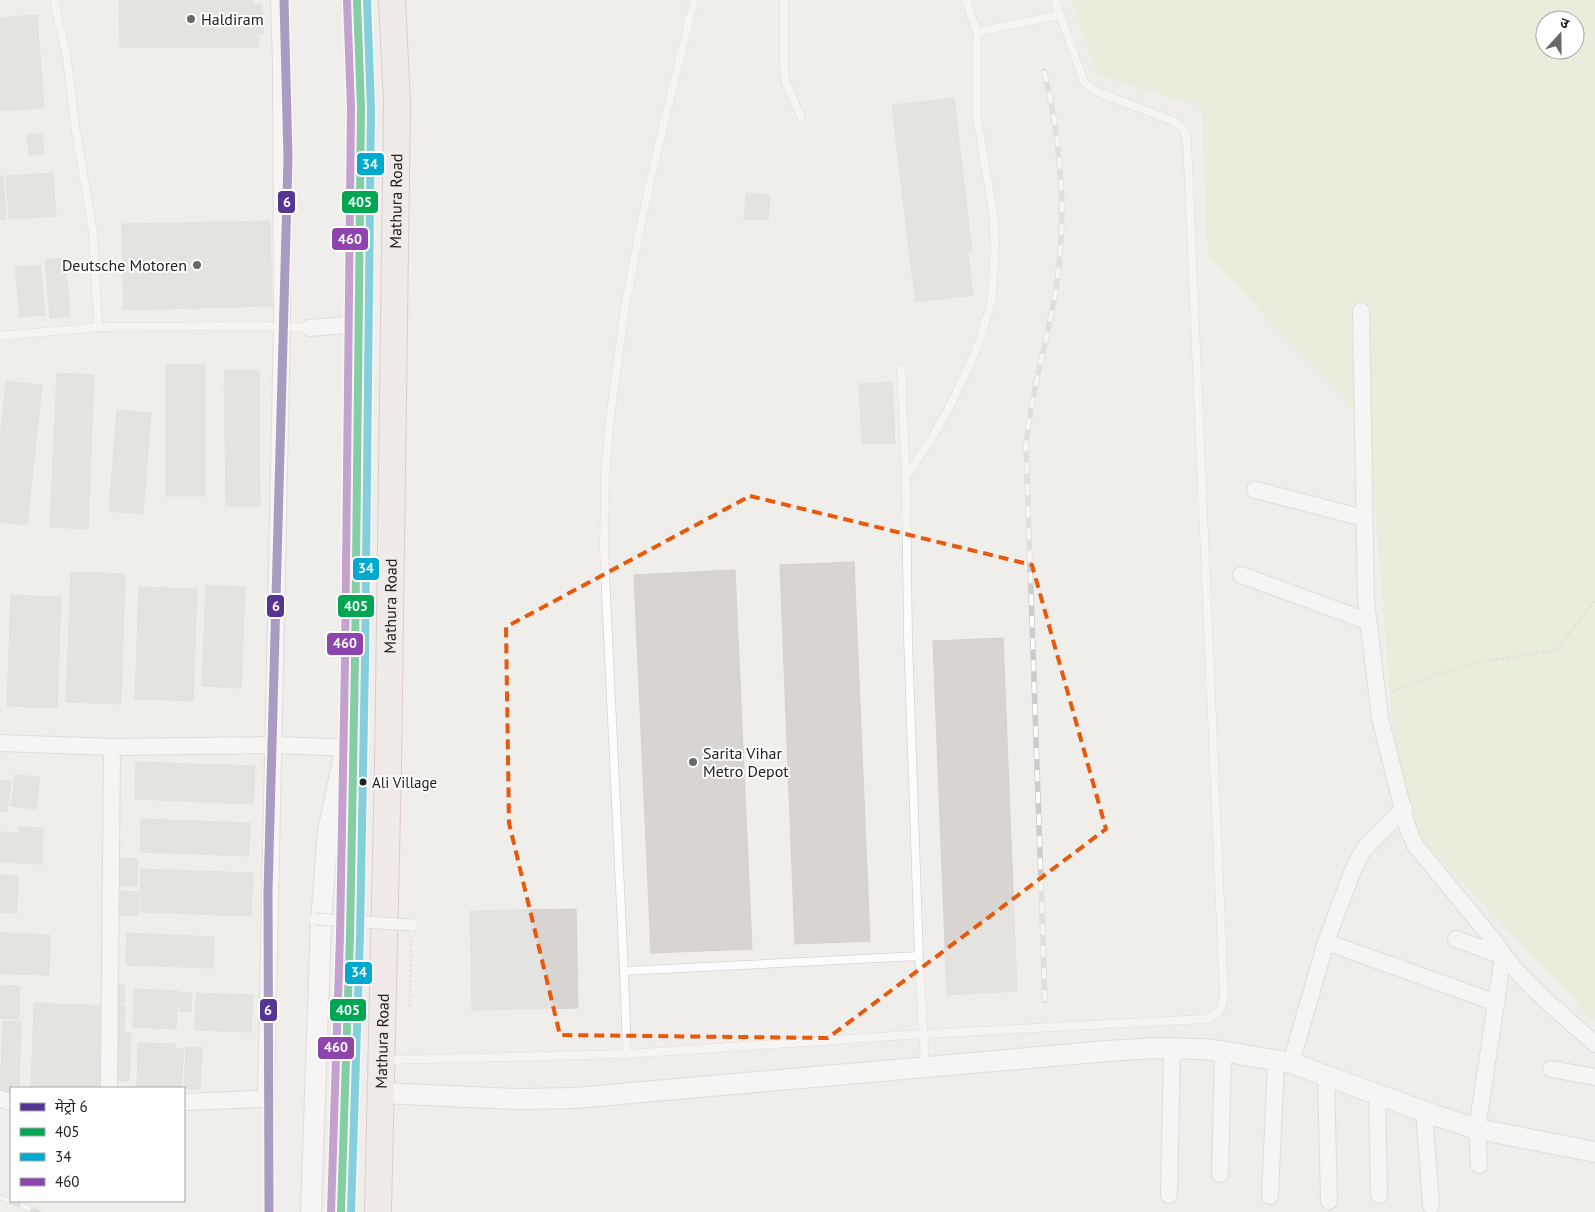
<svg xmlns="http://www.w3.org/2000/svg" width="1595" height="1212" viewBox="0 0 1595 1212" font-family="'PT Sans','Noto Sans Devanagari',sans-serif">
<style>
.grass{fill:#ddeccb;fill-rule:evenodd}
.building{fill:#d7d4d2;stroke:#d3d0cc}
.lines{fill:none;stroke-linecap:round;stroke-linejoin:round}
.service-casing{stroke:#c9c8c7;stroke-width:9}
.minor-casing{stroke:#c9c8c7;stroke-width:18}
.tertiary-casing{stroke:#c9c8c7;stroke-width:22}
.trunk-casing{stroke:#c5a2ac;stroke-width:28}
.path{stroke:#dccecd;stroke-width:3;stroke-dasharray:2.5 2.5;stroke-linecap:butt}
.service{stroke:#fdfcfc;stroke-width:8}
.minor{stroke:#fdfcfc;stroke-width:16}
.tertiary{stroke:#fdfcfc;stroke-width:20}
.trunk{stroke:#f0e6e4;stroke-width:26}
.rail-casing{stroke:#ccc;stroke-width:5.5}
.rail{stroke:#fff;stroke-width:4;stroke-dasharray:11;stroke-linecap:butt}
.pedestrian-bridge-casing{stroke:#c9c8c7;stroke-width:13;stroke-linecap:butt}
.pedestrian-bridge{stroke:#fdfcfc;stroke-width:11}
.bus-1-casing{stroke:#fff;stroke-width:11}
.bus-2-casing{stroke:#fff;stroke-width:11}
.bus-3-casing{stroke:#fff;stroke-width:11}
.bus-1{stroke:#00a651;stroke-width:8}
.bus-2{stroke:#00a9ce;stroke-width:8}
.bus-3{stroke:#8e44ad;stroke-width:8}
.metro-1-casing{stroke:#fff;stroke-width:12}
.metro-1{stroke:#553592;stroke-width:9}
.marked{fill:none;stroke:#e8590c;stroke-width:4;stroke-dasharray:10 6;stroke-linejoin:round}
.poi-dot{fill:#6a6968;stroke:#fff;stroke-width:2}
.bus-dot{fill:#222;stroke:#fff;stroke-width:2}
.labels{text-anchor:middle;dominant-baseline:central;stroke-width:4;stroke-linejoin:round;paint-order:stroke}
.bus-label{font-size:15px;fill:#222;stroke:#fff;text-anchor:start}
.poi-label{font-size:16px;fill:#222;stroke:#fff;text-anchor:start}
.street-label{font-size:16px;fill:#222;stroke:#fff}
.line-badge{stroke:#fff;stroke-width:2}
.badge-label{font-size:14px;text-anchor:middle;font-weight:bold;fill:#fff}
</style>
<rect width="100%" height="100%" fill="#f0eeeb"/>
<path class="grass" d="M1072,0H1595V1022L1400,816L1368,421L1207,256L1202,107L1097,75ZM1545,20H1575V50H1545Z"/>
<g class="building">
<polygon points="119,0 253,0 253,4 262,4 263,33 259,34 258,47 120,47"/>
<polygon points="37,15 44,108 0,111 0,18"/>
<polygon points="954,98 972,252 910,259 892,105"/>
<polygon points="42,134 44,154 29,155 27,135"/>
<polygon points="53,173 56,216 9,219 6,176"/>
<polygon points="0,176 3,176 6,219 0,219"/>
<polygon points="746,193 770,195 768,220 744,219"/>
<polygon points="270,221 272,306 124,310 122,224"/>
<polygon points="968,253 973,295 916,302 910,259"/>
<polygon points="65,258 70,316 50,318 45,260"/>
<polygon points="40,265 45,315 20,317 15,267"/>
<rect x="166" y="365" width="39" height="131"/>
<polygon points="224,370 259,370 260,506 226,506"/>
<polygon points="57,373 94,375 88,529 50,527"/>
<polygon points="6,381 42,385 27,525 0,522 0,439"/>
<polygon points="892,382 895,443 862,444 859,384"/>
<polygon points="117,410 151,413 143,514 109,511"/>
<polygon points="854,562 870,941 795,944 780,565"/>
<polygon points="735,570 752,949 651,953 634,575"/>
<polygon points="71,572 125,574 121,704 66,702"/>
<polygon points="206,585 245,587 241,688 202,686"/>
<polygon points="139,587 197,589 193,701 135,699"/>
<polygon points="11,595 61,597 57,708 7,706"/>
<polygon points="1003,638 1017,991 947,995 933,641"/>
<polygon points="136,762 255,766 253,804 135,799"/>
<polygon points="15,775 40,777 36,809 11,806"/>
<polygon points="0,780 11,781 7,812 0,812"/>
<polygon points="141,819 250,823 249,856 140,852"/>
<polygon points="19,827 43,828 42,864 0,862 0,832 18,833"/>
<polygon points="118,858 138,859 137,886 117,886"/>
<polygon points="141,869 253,873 251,916 140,912"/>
<polygon points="0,875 18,876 17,913 0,912"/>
<polygon points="117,891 139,892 138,916 116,915"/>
<polygon points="576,909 578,1008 472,1010 470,911"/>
<polygon points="0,933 50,935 49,975 0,974"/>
<polygon points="127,933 214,937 213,968 126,965"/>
<polygon points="0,985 20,986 19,1019 0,1018"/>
<polygon points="116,985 125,985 124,1004 115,1003"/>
<polygon points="134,989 178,991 176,1029 133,1027"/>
<polygon points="179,993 192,993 191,1012 179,1011"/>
<polygon points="196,993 253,995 251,1032 195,1030"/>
<polygon points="34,1003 107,1006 104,1088 31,1086"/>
<polygon points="116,1006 125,1006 124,1031 115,1031"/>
<polygon points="3,1021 21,1022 19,1088 11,1088 11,1092 0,1092"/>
<polygon points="116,1032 131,1033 129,1081 114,1081"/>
<polygon points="138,1043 175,1044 175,1048 184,1049 181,1088 137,1087"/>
<polygon points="186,1047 202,1048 200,1089 184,1089"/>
</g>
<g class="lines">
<g class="service-casing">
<g id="service">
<polyline points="54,0 67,59 76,132 93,232 98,327 262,326 309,328"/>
<polyline points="784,0 784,67 786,83 801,117"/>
<polyline points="977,32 1059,15"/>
<polyline points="0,336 98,327"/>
<polyline points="901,369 906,476"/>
<polyline points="624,971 604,551 605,478 610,418 625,307 642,218 664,122 694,0"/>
<polyline points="627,1054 624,971 919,956"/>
<path d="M386,1060L627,1054L923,1034L1205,1019C1219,1015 1221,1010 1224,996L1187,140L1183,128L1173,121L1100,93L1092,89L1084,82L1055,0"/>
<polyline points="925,1066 919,956 908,638 906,476 931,439 948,410 970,364 982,334 992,298 995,246 993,212 977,117 977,32 966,0"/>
</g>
</g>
<g class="minor-casing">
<g id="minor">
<path d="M1361,311L1366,601L1380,718L1407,826L1415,845L1494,941C1520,982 1560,1012 1595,1044"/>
<polyline points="309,328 359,324"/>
<polyline points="1255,490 1364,518"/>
<polyline points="1241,575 1367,621"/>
<polyline points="0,743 112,747 274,745 354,748"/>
<polyline points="1456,939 1503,956 1477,1129 1479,1165"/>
<polyline points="1326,942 1497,1003"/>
<polyline points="1291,1063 1326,942 1353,870 1364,849 1404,809"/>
<polyline points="1551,1069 1595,1077"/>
<polyline points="1326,1076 1329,1201"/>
<polyline points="109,1088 112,747"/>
<polyline points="1377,1094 1379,1195"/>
<polyline points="0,1099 11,1102"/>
<polyline points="184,1102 259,1099 264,1098 266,1094 282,326 281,63 279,0"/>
<polyline points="1424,1111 1431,1205"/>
<polyline points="1220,1174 1223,1051"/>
<polyline points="1169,1195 1172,1048"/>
<polyline points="1270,1196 1276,1061"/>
</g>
</g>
<g class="tertiary-casing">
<g id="tertiary">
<polyline points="381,1093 518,1099 575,1098 1108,1051 1156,1048 1202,1049 1227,1052 1291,1063 1434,1115 1477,1129 1595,1152"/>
<polyline points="311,1212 321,920 328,831 346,746"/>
</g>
</g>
<g class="trunk-casing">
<g id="trunk">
<path d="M341,1212C356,844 357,476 361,108L357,0"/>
<path id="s1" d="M378,1212L388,766L397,103L392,0"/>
</g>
</g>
<g class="path">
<polyline points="1392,692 1425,678 1473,663 1556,650 1595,600"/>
<polyline points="410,1007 411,936"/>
</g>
<use href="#service" class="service"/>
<use href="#minor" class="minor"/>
<use href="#tertiary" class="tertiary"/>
<use href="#trunk" class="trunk"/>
<g class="rail-casing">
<g id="rail">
<path d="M1044,71C1061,141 1067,210 1057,282C1049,337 1031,390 1026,446L1045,1001"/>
<polyline points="0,1197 38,1212"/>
</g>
</g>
<use href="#rail" class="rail"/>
<g class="pedestrian-bridge-casing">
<polyline id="pedestrian-bridge" points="315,919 411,925"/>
</g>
<use href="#pedestrian-bridge" class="pedestrian-bridge"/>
<g class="bus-1-casing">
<polyline id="bus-1" points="341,1212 350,936 355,660 361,108 357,0"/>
</g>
<g class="bus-2-casing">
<polyline id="bus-2" points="351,1212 360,936 365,660 371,108 367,0"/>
</g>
<g class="bus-3-casing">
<polyline id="bus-3" points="331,1212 340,936 345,660 351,108 347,0"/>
</g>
<use href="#bus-1" class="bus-1"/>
<use href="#bus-2" class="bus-2"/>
<use href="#bus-3" class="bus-3"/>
<g class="metro-1-casing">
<polyline id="metro-1" points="269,1212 268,891 288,158 284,0"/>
</g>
<use href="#metro-1" class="metro-1"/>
</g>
<path d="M0 0H1595V1212H0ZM750,496L1032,565L1106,829L828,1038L560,1035L509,823L506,627Z" fill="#f0eeeb" fill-opacity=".55" fill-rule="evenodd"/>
<path class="marked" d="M750,496L1032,565L1106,829L828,1038L560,1035L509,823L506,627Z"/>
<g class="poi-dot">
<circle cx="191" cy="19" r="5"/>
<circle cx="197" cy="265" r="5"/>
<circle cx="693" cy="762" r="5"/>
</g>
<circle class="bus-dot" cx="363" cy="782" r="4.5"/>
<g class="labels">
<g class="bus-label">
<text x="372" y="782">Ali Village</text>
</g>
<g class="poi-label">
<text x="201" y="19">Haldiram</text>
<text x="187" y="265" text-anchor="end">Deutsche Motoren</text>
<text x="703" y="753">Sarita Vihar<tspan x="703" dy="18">Metro Depot</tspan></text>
</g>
<g class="street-label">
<text stroke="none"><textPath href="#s1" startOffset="1011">Mathura Road</textPath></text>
<text stroke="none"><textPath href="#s1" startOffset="606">Mathura Road</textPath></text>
<text stroke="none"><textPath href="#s1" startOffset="171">Mathura Road</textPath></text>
</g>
</g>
<g class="line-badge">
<rect x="356" y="152" width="29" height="24" rx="5" fill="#00a9ce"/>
<rect x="341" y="190" width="38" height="24" rx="5" fill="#00a651"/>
<rect x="277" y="190" width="19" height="24" rx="5" fill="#553592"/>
<rect x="331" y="227" width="38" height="24" rx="5" fill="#8e44ad"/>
<rect x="352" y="557" width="28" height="24" rx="5" fill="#00a9ce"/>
<rect x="266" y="594" width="19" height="24" rx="5" fill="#553592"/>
<rect x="337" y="594" width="38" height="24" rx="5" fill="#00a651"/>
<rect x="326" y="632" width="38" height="24" rx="5" fill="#8e44ad"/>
<rect x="344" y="961" width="29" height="24" rx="5" fill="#00a9ce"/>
<rect x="259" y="998" width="19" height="24" rx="5" fill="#553592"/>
<rect x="329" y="998" width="38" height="24" rx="5" fill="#00a651"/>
<rect x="317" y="1036" width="38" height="24" rx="5" fill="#8e44ad"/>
</g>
<g class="badge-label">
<text x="370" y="169">34</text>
<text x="360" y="207">405</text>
<text x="287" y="207">6</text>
<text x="350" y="244">460</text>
<text x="366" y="573">34</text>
<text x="276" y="611">6</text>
<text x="356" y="611">405</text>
<text x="345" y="648">460</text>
<text x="359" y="977">34</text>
<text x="268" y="1015">6</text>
<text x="348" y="1015">405</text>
<text x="336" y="1052">460</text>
</g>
<rect x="10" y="1087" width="175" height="115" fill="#ffffff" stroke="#a7a7a7"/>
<rect x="20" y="1103" width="25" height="8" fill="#553592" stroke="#a7a7a7"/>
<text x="55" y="1112" font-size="15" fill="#222222">मेट्रो 6</text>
<rect x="20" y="1128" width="25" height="8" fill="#00a651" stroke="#a7a7a7"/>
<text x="55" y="1137" font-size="15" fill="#222222">405</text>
<rect x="20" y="1153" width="25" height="8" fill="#00a9ce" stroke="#a7a7a7"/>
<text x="55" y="1162" font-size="15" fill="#222222">34</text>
<rect x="20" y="1178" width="25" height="8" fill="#8e44ad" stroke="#a7a7a7"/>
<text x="55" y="1187" font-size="15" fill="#222222">460</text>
<g transform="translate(1560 35) rotate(21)"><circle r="24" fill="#ffffff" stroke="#a7a7a7"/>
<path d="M0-4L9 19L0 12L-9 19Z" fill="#6a6968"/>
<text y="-8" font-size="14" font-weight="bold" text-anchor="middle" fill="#222222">उ</text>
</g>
</svg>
